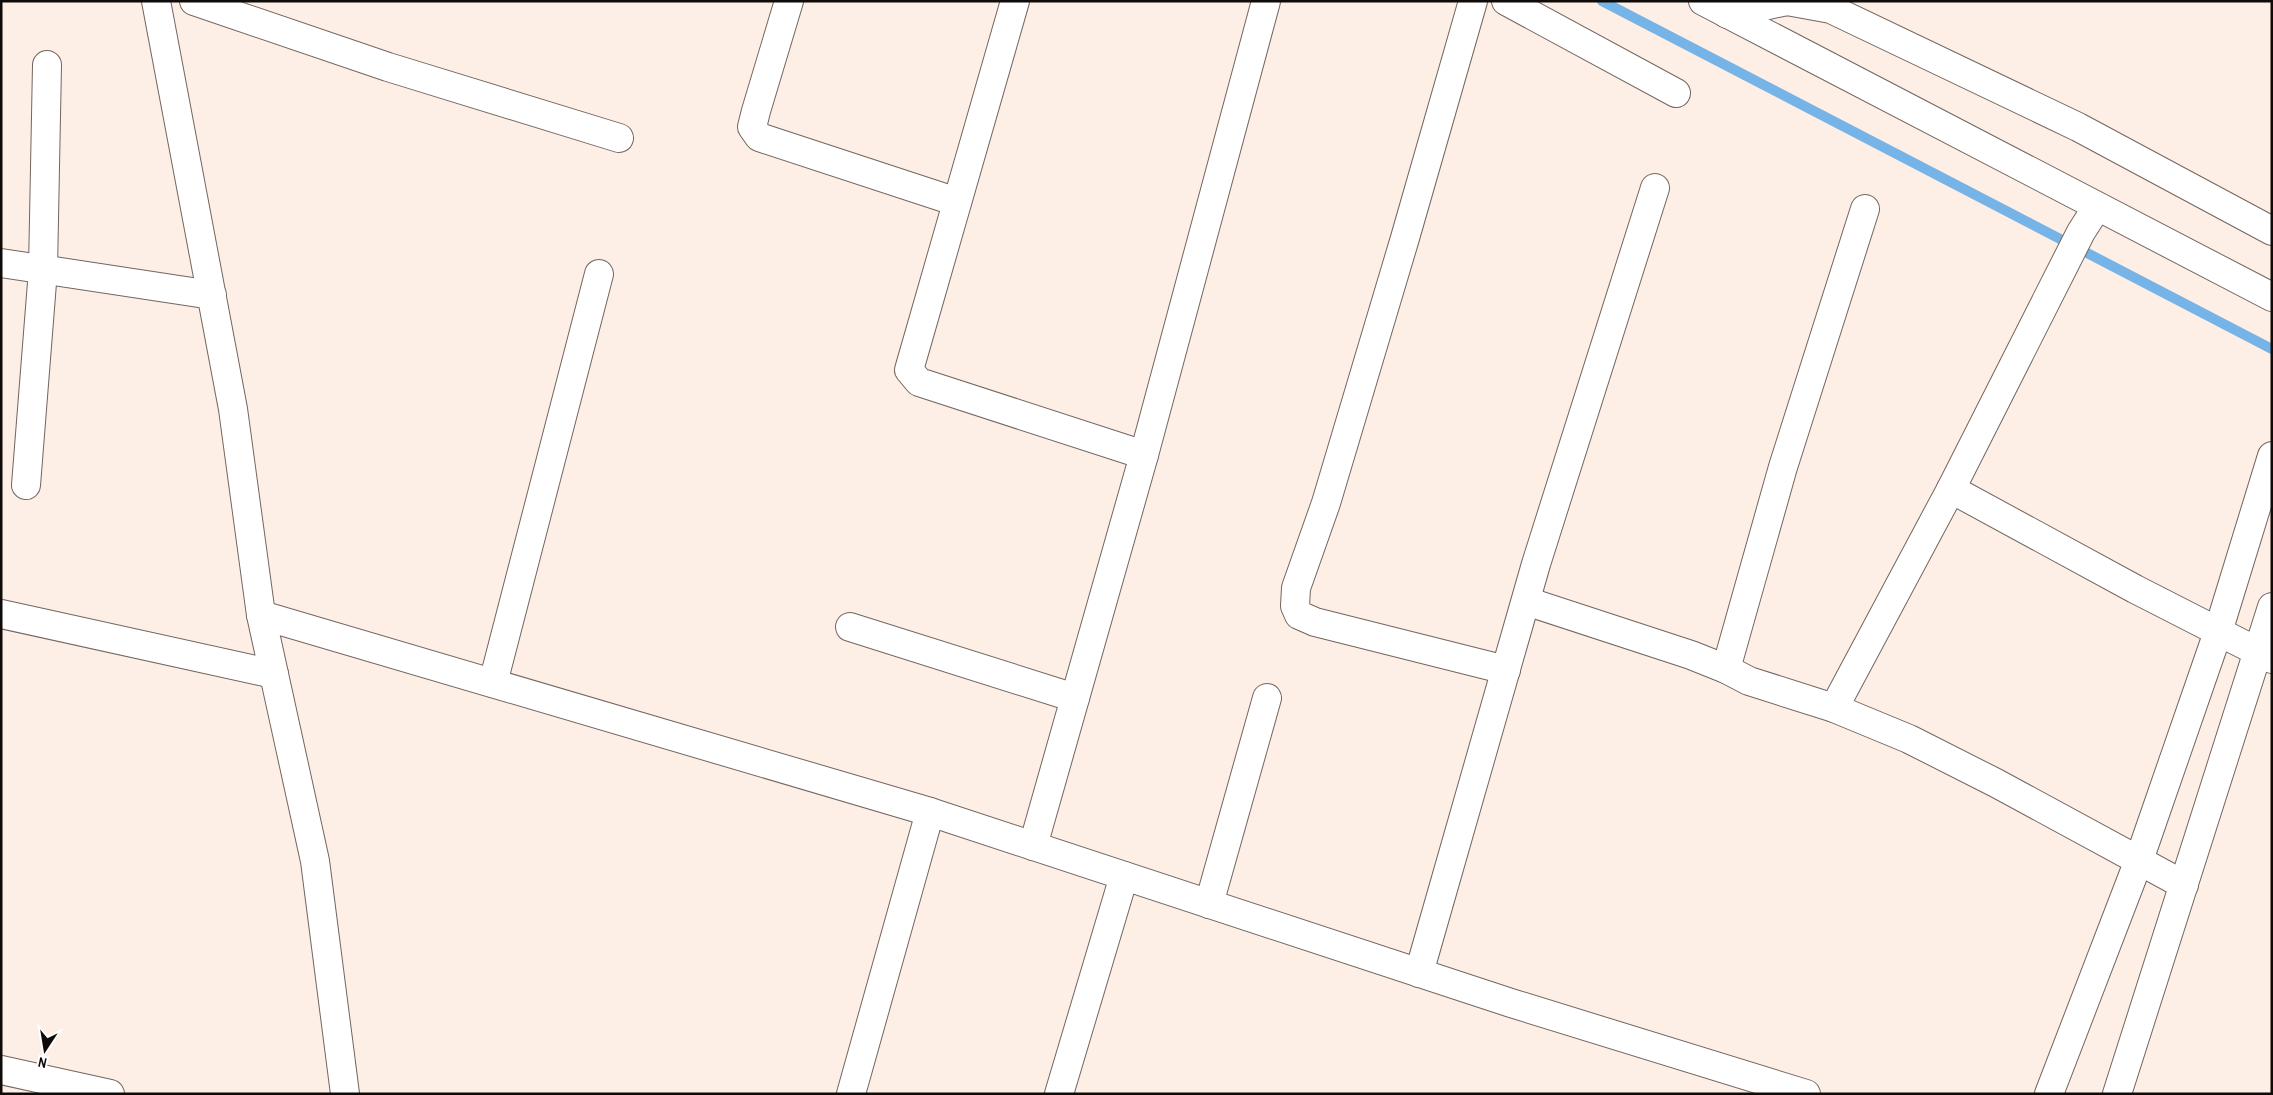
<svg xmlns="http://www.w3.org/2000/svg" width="2273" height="1095" viewBox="0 0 2273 1095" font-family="'Archivo Narrow',sans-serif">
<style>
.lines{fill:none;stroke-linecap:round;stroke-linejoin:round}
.stream{stroke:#76b3e6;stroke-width:10}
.street-casing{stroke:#72665f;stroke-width:30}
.secondary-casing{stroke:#72665f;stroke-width:30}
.street{stroke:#fff;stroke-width:28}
.secondary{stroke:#fff;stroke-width:28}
</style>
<rect width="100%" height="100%" fill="#fdeee6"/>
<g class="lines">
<polyline class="stream" points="1602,1 2272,349"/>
<g class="street-casing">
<g id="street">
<polyline points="194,1 388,67 619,138"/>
<polyline points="789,1 756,111 752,127 759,137 957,202"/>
<polyline points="1015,1 909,370 919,382 1144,455"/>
<polyline points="1473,1 1405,238 1326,503 1296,588 1295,606 1299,615 1315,622 1506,670"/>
<polyline points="1506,1 1676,93"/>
<polyline points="1787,1 1831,9 2078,127 2272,231"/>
<polyline points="1727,14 1787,1"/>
<polyline points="1,263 212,295"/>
<polyline points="26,485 43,270 47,65"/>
<polyline points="1951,489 2135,589 2272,659"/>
<polyline points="1526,601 1691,655 1726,669 1749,681 1834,708 1909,739 1996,783 2184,885"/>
<polyline points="1,614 274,674"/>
<polyline points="261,615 930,812 1511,1003 1806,1094"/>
<polyline points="850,627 1075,698"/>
<polyline points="1726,669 1783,467 1865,209"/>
<polyline points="493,683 599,274"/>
<polyline points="1834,708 1951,489 2081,232 2097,207"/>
<polyline points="1033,846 1144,455 1266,1"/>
<polyline points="1209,904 1267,698"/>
<polyline points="1419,973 1536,564 1655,188"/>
<polyline points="851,1094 930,812"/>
<polyline points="1059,1094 1124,876"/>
<polyline points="2049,1094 2139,860 2218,632 2272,456"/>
<polyline points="2117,1094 2272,607"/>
</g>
</g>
<g class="secondary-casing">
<g id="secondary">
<polyline points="156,1 233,409 261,615 315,861 345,1094"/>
<polyline points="1703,1 2272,297"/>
<polyline points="1,1070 110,1094"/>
</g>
</g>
<use href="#street" class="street"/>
<use href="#secondary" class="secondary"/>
</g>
<rect width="2273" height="1095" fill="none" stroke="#0f0b08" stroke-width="5"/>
<g transform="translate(45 1050) rotate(192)" stroke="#ffffff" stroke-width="4" paint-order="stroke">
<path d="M0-4L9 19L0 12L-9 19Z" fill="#0f0b08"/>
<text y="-8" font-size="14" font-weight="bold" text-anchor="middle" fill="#0f0b08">N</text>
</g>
</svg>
